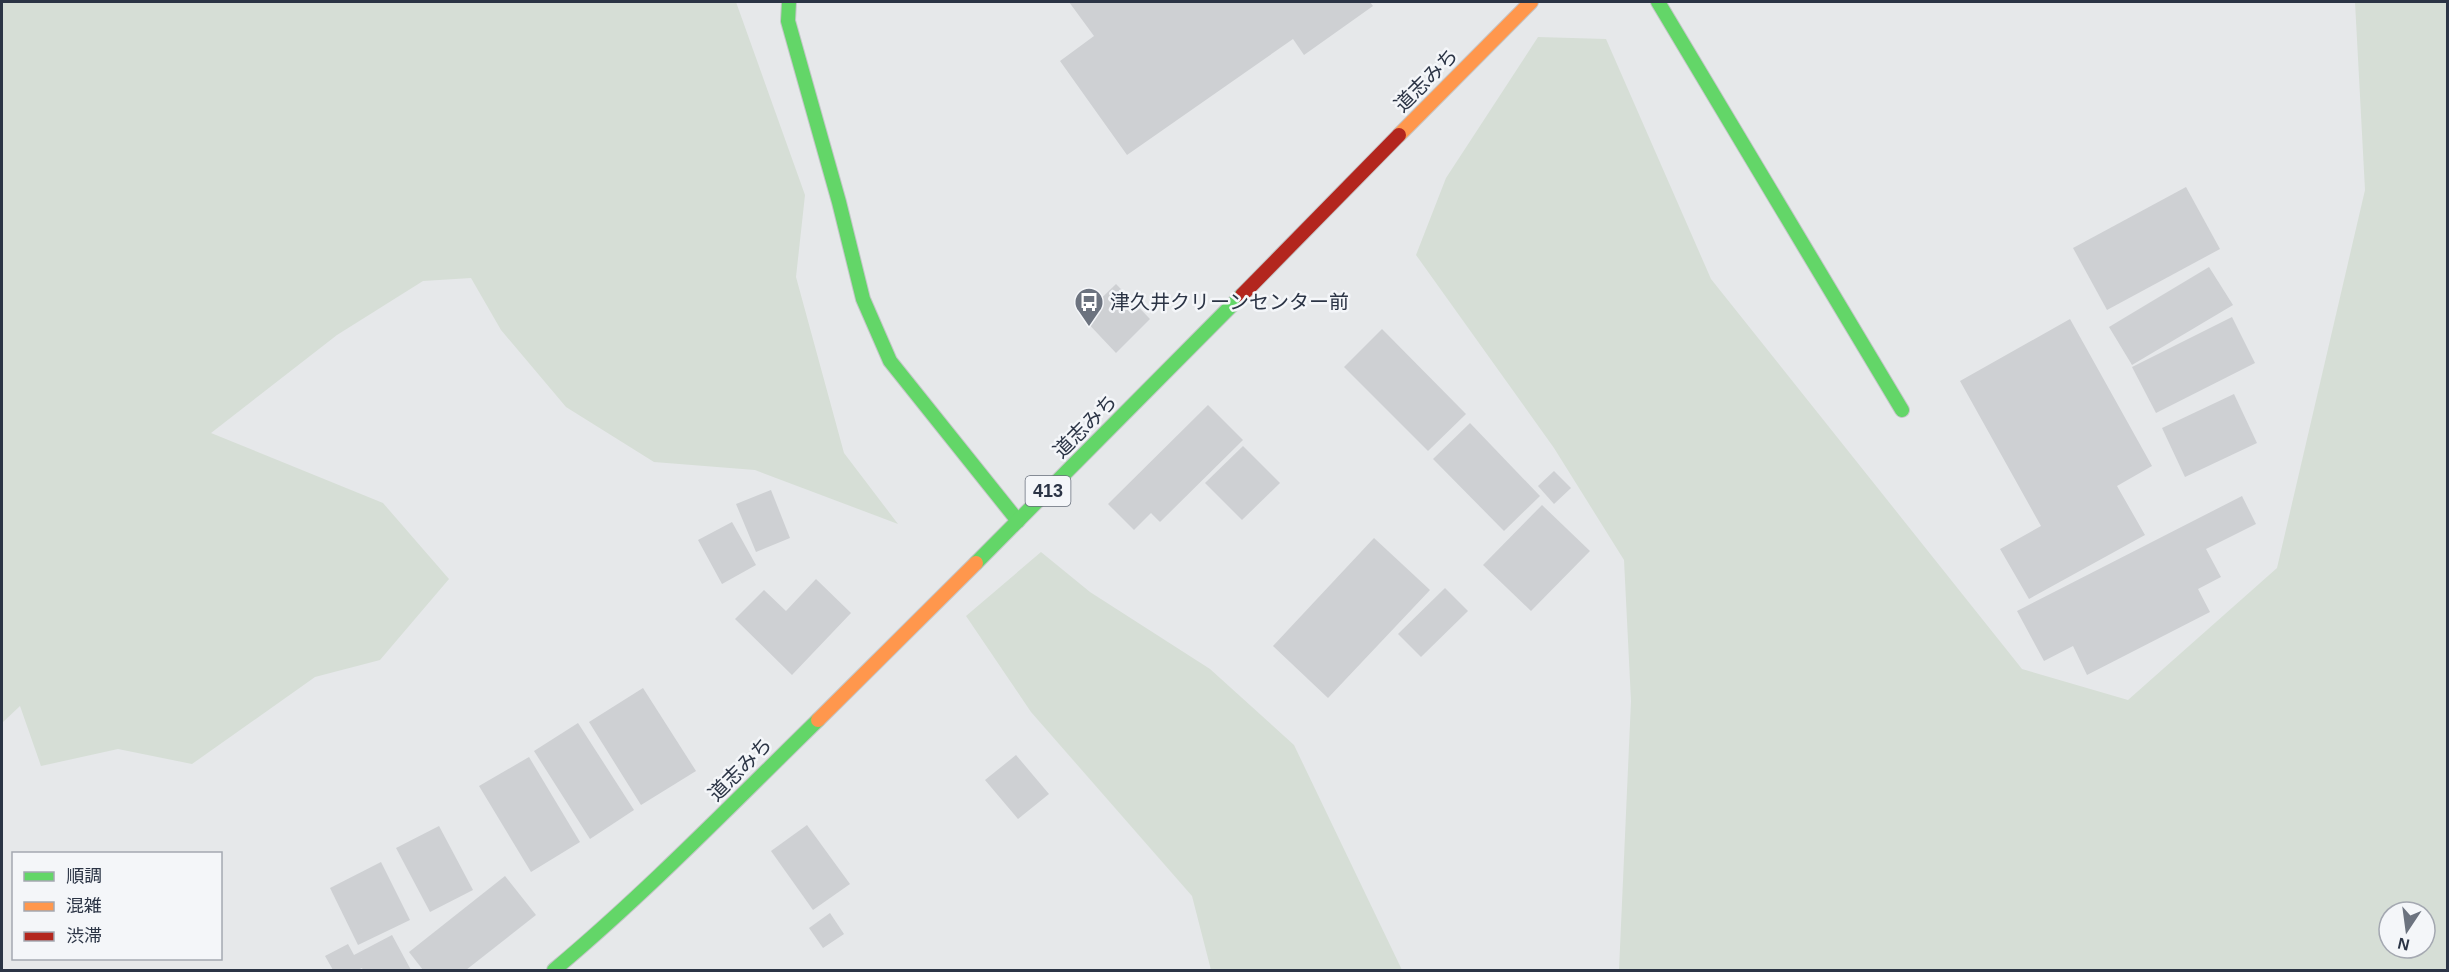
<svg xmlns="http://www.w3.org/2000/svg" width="2449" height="972" viewBox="0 0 2449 972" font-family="Arial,'Noto Sans JP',sans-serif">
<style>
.green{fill:#d6ded6;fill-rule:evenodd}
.building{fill:#ced0d3}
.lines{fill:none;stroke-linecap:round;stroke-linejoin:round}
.fast-casing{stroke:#c4c6c8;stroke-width:16}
.slow-casing{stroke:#c4c6c8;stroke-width:16}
.jam-casing{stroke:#c4c6c8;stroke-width:16}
.fast{stroke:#63d668;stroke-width:14}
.slow{stroke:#ff974d;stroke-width:14}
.jam{stroke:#b3261e;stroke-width:14}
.labels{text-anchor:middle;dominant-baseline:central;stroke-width:5;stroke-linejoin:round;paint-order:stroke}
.shield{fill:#f4f6f9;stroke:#676e7b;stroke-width:1.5}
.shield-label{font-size:18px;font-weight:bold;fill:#2b3445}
.street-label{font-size:20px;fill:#2b3445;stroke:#f4f6f9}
.poi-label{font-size:20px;fill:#2b3445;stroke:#f4f6f9;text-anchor:start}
</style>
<rect width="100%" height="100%" fill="#e6e8ea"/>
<g class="green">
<polygon points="2,2 736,2 805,195 796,277 844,453 898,524 755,470 654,462 566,407 501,330 471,278 423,281 337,335 211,433 383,503 449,579 380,660 315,677 192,764 118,749 41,766 20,706 2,723"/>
<path d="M2355,2H2447V970H1619L1631,701L1624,560L1554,448L1416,255L1446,178L1538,37L1606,39L1711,279L2022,669L2128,700L2277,568L2365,190ZM2389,912H2425V948H2389Z"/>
<polygon points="1041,552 1090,592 1210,669 1294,745 1402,970 1211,970 1192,896 1031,712 966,616"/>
</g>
<g class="building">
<polygon points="1069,2 1370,2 1373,6 1304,55 1293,39 1127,155 1060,61 1094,36"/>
<polygon points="2186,187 2220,249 2107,310 2073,248"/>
<polygon points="2209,267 2233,305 2132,365 2109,327"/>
<polygon points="1116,284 1150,319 1116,353 1082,317"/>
<polygon points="2232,317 2255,363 2156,413 2132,367"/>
<polygon points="2070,319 2152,466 2117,486 2145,535 2029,599 2000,549 2041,526 1960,381"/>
<polygon points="1382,329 1466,414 1428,451 1344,367"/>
<polygon points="2234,394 2257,443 2185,477 2162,428"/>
<polygon points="1208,405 1243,440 1160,522 1151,513 1134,530 1108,504"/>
<polygon points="1470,423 1540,496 1504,531 1433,459"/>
<polygon points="1243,446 1280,483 1242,520 1205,483"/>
<polygon points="1554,471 1571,488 1554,504 1538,486"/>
<polygon points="771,490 790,538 756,552 736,504"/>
<polygon points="2242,496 2256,524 2206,549 2221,577 2198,589 2210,612 2087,675 2073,646 2044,661 2017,611"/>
<polygon points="1542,505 1590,551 1531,611 1483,565"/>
<polygon points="732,522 756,565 722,584 698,540"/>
<polygon points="1374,538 1430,590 1328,698 1273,646"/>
<polygon points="816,579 851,613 792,675 735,619 764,590 786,611"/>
<polygon points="1445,588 1468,611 1421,657 1398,634"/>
<polygon points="643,688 696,771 641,805 589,722"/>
<polygon points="578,723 634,810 590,839 534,751"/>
<polygon points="1016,755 1049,794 1018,819 985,780"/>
<polygon points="529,757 580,842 531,872 479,786"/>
<polygon points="807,825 850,884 813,910 771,851"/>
<polygon points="439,826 473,890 430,912 396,848"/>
<polygon points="381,862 410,920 358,945 330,888"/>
<polygon points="505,876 536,915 466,970 423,970 409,952"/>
<polygon points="830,913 844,934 823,948 809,928"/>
<polygon points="392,935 411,970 363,970 362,968 357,970 333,970 325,956 348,944 354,955"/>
</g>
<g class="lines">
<g class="fast-casing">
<g id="fast">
<polyline points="789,2 788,21 839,202 863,299 890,361 1018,521"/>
<polyline points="1658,2 1902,410"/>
<polyline points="976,563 1242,295"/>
<path d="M554,970C647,892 731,805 818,720"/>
</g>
</g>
<g class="slow-casing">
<g id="slow">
<polyline points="1399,135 1531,2"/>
<polyline points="818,720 976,563"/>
</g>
</g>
<g class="jam-casing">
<polyline id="jam" points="1242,295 1399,135"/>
</g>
<use href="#fast" class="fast"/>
<use href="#slow" class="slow"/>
<use href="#jam" class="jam"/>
</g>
<defs>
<g id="bus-pin" transform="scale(1.5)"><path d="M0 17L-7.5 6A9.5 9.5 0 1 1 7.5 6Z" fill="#6c737f" stroke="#f4f6f9"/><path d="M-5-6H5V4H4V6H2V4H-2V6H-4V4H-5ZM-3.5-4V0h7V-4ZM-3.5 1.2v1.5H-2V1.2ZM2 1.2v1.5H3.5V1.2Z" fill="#fff"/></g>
</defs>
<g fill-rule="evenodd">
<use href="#bus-pin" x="1089" y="302"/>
</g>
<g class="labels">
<rect class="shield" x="1025.5" y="476" width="45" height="30" rx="4.5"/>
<g class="shield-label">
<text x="1048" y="491">413</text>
</g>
<g class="street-label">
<text transform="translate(1426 80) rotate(-45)">道志みち</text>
<text transform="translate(1085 426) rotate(-45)">道志みち</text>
<text transform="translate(740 769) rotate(-45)">道志みち</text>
</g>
<g class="poi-label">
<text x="1110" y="302">津久井クリーンセンター前</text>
</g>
</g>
<rect width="2449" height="972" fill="none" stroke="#2b3445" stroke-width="6"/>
<rect x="12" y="852" width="210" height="108" fill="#f4f6f9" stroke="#a4a8b1" stroke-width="1.5"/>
<rect x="24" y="872" width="30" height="9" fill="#63d668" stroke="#a4a8b1" stroke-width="1.5"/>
<text x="66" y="882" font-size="18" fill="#2b3445">順調</text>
<rect x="24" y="902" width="30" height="9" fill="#ff974d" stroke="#a4a8b1" stroke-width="1.5"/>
<text x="66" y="912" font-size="18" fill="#2b3445">混雑</text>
<rect x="24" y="932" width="30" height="9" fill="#b3261e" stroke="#a4a8b1" stroke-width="1.5"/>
<text x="66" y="942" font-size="18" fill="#2b3445">渋滞</text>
<g transform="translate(2407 930) rotate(193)"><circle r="28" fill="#f4f6f9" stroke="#a4a8b1" stroke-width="1.5"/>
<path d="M0-4.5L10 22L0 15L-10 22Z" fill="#6c737f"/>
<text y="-9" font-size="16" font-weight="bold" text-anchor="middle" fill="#2b3445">N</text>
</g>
</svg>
